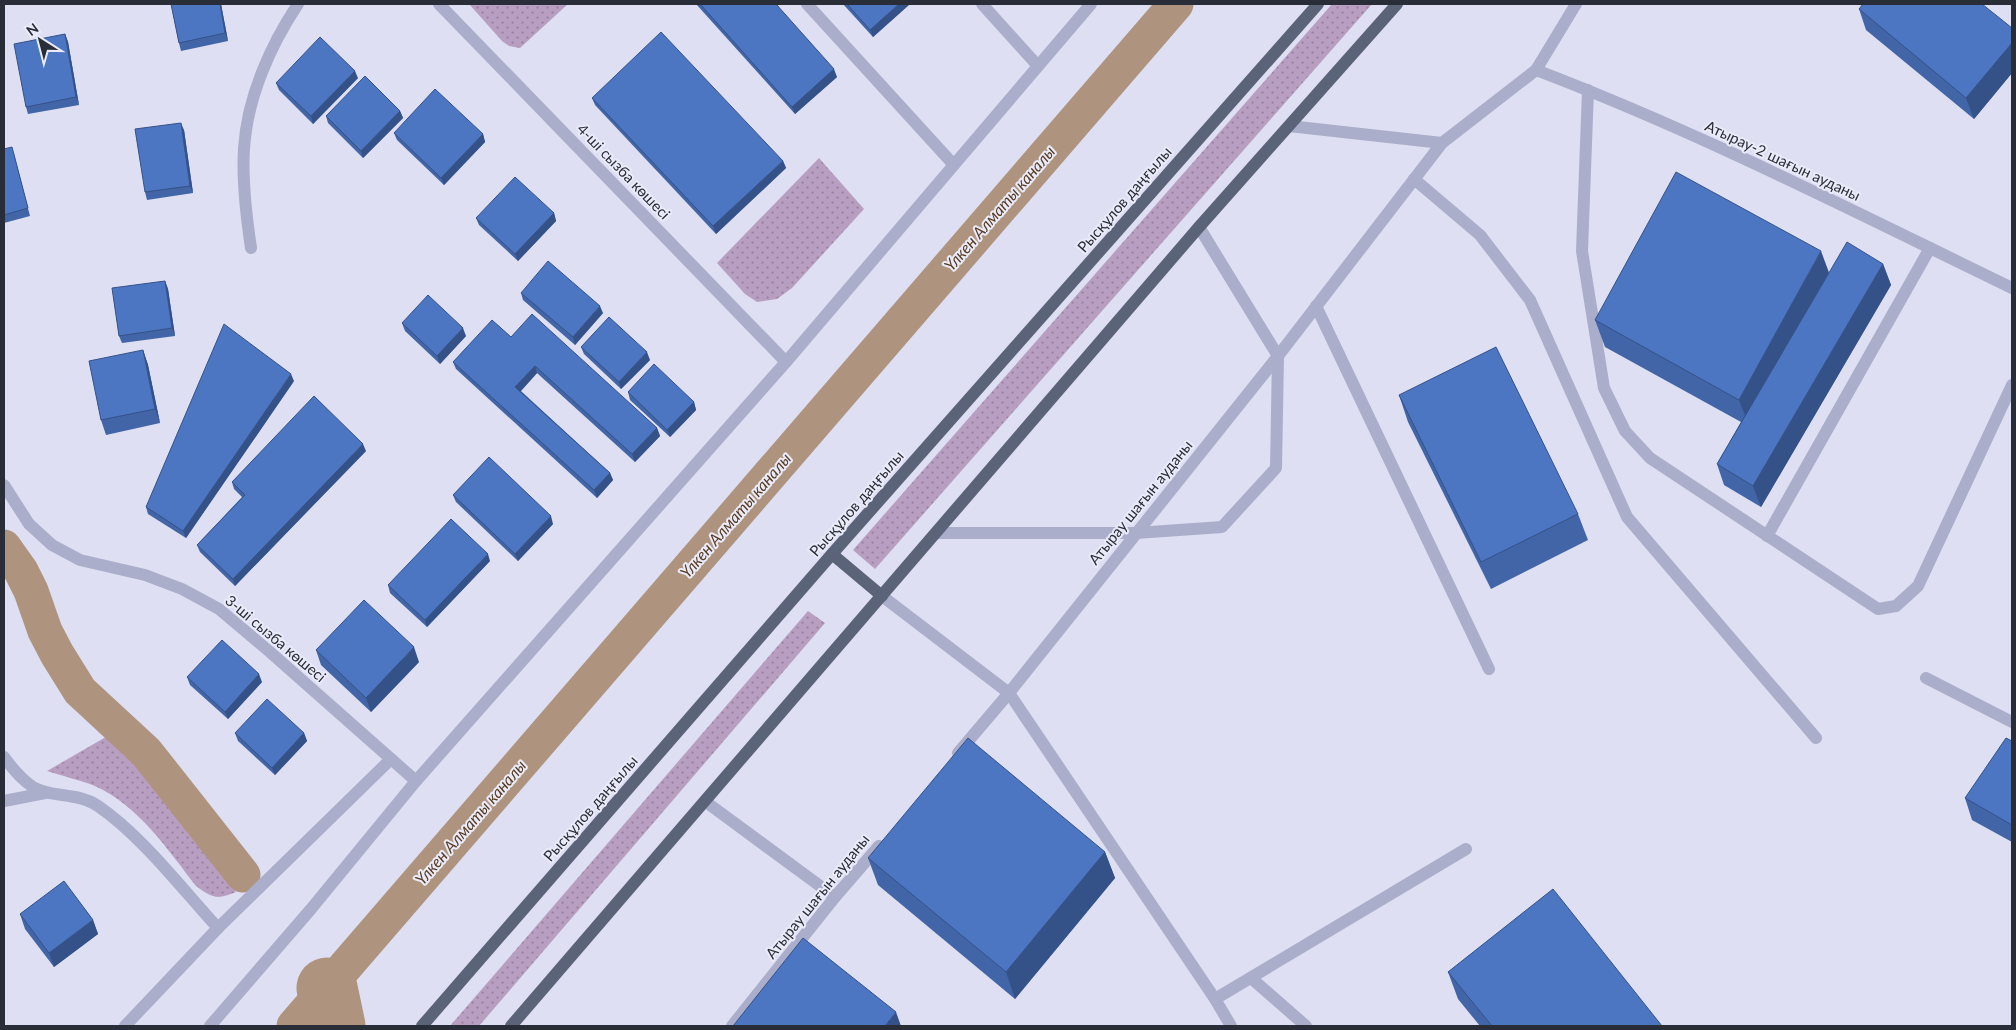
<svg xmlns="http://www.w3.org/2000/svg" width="2016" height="1030" viewBox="0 0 2016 1030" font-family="Lato,sans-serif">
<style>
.grass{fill:url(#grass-dots)}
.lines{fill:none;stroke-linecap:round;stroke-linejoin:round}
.canal{stroke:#ae947e;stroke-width:35}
.river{stroke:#ae947e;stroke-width:61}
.minor{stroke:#aaaeca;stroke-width:12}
.major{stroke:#5b6379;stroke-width:12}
.wall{fill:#4165a7}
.shaded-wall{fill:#355288}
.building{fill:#4c75c2;stroke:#355288}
.labels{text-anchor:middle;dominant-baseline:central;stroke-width:4;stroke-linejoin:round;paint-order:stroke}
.street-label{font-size:15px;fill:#292d37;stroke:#eaebf9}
.water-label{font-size:16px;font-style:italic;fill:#583a20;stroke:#eaebf9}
</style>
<defs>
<pattern id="grass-dots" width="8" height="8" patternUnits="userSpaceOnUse" patternTransform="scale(1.25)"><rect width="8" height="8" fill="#b89ec1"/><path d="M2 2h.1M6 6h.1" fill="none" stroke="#96819e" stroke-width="1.8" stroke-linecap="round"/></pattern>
</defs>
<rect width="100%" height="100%" fill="#dedff2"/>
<g class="grass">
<polygon points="469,4 568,4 520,48 509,46 502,41"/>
<polygon points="1332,4 1372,4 875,569 853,550"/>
<polygon points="819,158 864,209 792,288 777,299 757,302 745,294 717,263"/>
<polygon points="808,611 825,623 479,1026 450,1026"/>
<path d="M111,734C159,781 196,838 236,892C217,900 212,898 196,886C168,850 139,806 95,786C80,780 62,776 47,771Z"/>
</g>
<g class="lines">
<g class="canal">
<polyline points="4,547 21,571 31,591 45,631 57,654 80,691 146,752 243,875"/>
<polyline points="294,1026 1176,4"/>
</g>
<polyline class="river" points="327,988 335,1026"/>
<g class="minor">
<polyline points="439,4 786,362"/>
<polyline points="807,4 953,164"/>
<polyline points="982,4 1038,66"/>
<path d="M1536,70C1699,132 1855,212 2012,288"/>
<polyline points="1588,90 1582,251 1604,388 1625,431 1650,458 1878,609 1896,606 1918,586 2012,385"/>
<polyline points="1289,126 1442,143"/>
<polyline points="1414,179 1480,235 1530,300 1627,517 1816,738"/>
<path d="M251,248C246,215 242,182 244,149C247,98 270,46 298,4"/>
<polyline points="1316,306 1489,669"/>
<polyline points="4,485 29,524 52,545 80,560 145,575 182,589 219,609 270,652 416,781"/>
<polyline points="937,533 1136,533 1222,527 1276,468 1278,356 1199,227"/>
<polyline points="1767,536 1930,248"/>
<polyline points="882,596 1009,693 1215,999 1231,1026"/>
<polyline points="1926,678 2012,722"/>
<polyline points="958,753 1009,693 1278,356 1442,143 1536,70 1576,4"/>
<path d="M4,757C12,768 22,780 33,787C51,798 78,792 98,806C142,836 182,889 218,928"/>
<polyline points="4,801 45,793"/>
<polyline points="706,802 835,897"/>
<polyline points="1251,978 1306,1026"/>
<polyline points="1215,999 1466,849"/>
<polyline points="125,1026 218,928 391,759"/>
<polyline points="210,1026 311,909 416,781 786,362 1091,4"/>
<polyline points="732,1026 835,897 879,846"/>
</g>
<g class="major">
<polyline points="832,554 882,596"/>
<polyline points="422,1026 832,554 1318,4"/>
<polyline points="511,1026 1199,227 1397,4"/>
</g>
</g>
<g class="wall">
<polygon points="171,4 221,4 228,41 181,51 179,43"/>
<polygon points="696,4 776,4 837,77 795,114"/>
<polygon points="843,4 910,4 873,37"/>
<polygon points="1859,9 2012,28 2012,73 1974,119 1866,30"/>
<polygon points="65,34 68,42 79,105 28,114 26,107"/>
<polygon points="358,78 313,124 279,90 276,83"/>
<polygon points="592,98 783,161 786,168 716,234 595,105"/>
<polygon points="400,111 403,118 363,158 328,123 326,116"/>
<polygon points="184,130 193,193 147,200 145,192"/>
<polygon points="394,133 483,134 485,142 444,185 397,140"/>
<polygon points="4,149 14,154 30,216 4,223"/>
<polygon points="554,213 556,221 518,261 479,225 476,218"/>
<polygon points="1883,264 1891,285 1761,507 1724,485 1717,464 1741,422 1605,347 1595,320 1829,273"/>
<polygon points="165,281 168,289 175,336 122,343 119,336"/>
<polygon points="521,293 603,313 575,345 523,300"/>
<polygon points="402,323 466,336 440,364 405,331"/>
<polygon points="511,337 657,428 660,436 635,462 537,373 521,391 610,473 613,480 597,498 456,369 453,362"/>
<polygon points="581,347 650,360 621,389 584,354"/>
<polygon points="143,350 148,365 160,423 106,435 101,420"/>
<polygon points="294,381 186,538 148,514 146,507"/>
<polygon points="628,392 694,402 696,410 670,437 630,400"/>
<polygon points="1399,395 1578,514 1588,540 1491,589 1408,422"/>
<polygon points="366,451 235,586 200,552 197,545 242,497 234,489 232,482"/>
<polygon points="453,495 553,524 518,561 456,502"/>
<polygon points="490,561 427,627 390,593 388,585"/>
<polygon points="316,650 419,662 371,712 321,665"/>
<polygon points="187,677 262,682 228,719 190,685"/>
<polygon points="235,733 304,733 307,741 275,775 238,741"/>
<polygon points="2012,741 2012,842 1972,820 1965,798"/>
<polygon points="1105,852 1115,878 1015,999 878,885 868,858"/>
<polygon points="20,914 93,920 98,934 54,967 25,929"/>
<polygon points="1448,972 1662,1026 1480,1026 1458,999"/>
</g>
<g class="shaded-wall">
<polygon points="220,4 221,4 228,41 225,33"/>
<polygon points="899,4 910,4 873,37 870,30"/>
<polygon points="65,34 68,42 79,105 76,97"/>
<polygon points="2012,43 2012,73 1974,119 1966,98"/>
<polygon points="834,69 837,77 795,114 792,107"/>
<polygon points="355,71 358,78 313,124 311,116"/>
<polygon points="400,111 403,118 363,158 361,151"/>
<polygon points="181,123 184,130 193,193 190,186"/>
<polygon points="483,134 485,142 444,185 441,178"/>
<polygon points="783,161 786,168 716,234 713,226"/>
<polygon points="554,213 556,221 518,261 515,254"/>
<polygon points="1821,251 1831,278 1749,426 1739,400"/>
<polygon points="1883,264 1891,285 1761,507 1753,486"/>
<polygon points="165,281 168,289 175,336 172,328"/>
<polygon points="600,306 603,313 575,345 573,337"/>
<polygon points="463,328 466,336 440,364 437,356"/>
<polygon points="143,350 148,365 160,423 155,409"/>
<polygon points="647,352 650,360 621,389 619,382"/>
<polygon points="535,366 537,373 518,394 515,387"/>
<polygon points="291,374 294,381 186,538 183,531"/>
<polygon points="694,402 696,410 670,437 667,430"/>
<polygon points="657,428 660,436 635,462 632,454"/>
<polygon points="363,444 366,451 235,586 233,579"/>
<polygon points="610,473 613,480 597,498 594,490"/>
<polygon points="551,516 553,524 518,561 515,554"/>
<polygon points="488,554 490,561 427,627 425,620"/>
<polygon points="414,647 419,662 371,712 366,698"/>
<polygon points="259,674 262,682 228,719 225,712"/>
<polygon points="304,733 307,741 275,775 272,768"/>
<polygon points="1105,852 1115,878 1015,999 1006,972"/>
<polygon points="93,920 98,934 54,967 49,953"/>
<polygon points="896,1012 901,1026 885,1026"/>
</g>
<g class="building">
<polygon points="171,4 220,4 225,33 179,43"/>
<polygon points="700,4 776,4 834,69 792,107"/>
<polygon points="847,4 899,4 870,30"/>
<polygon points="1863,4 1982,4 2012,28 2012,43 1966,98 1859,9"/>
<polygon points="661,32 783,161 713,226 592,98"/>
<polygon points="65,34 76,97 26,107 14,44"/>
<polygon points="320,37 355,71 311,116 276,83"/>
<polygon points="365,76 400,111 361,151 326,116"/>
<polygon points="435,89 483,134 441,178 394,133"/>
<polygon points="181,123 190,186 145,192 135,129"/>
<polygon points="12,147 28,208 4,215 4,149"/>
<polygon points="1676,172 1821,251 1739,400 1595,320"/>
<polygon points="515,177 554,213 515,254 476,218"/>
<polygon points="1847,242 1883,264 1753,486 1717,464"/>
<polygon points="548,261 600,306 573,337 521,293"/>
<polygon points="165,281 172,328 119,336 112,288"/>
<polygon points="428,295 463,328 437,356 402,323"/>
<polygon points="532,314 657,428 632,454 535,366 515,387 610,473 594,490 453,362 492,320 511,337"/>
<polygon points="609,317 647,352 619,382 581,347"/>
<polygon points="224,324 291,374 183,531 146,507"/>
<polygon points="1496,347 1578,514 1481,562 1399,395"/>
<polygon points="143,350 155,409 101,420 89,361"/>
<polygon points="654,364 694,402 667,430 628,392"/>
<polygon points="314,396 363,444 233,579 197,545 245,495 232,482"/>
<polygon points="489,457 551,516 515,554 453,495"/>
<polygon points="451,519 488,554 425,620 388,585"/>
<polygon points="364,600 414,647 366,698 316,650"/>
<polygon points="222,640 259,674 225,712 187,677"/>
<polygon points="267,699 304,733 272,768 235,733"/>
<polygon points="968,738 1105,852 1006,972 868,858"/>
<polygon points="2006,738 2012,741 2012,825 1965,798"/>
<polygon points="64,881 93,920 49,953 20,914"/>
<polygon points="1553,889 1662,1026 1492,1026 1448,972"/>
<polygon points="803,938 896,1012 885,1026 733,1026"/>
</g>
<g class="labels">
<g class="street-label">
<text transform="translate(1783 160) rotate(25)">Атырау-2 шағын ауданы</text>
<text transform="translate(624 171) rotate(46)">4-ші сызба көшесі</text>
<text transform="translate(1124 199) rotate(-49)">Рысқұлов даңғылы</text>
<text transform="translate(1140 502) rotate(-51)">Атырау шағын ауданы</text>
<text transform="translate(856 503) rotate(-49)">Рысқұлов даңғылы</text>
<text transform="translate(276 638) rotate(40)">3-ші сызба көшесі</text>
<text transform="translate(590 808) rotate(-49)">Рысқұлов даңғылы</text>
<text transform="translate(817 896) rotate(-51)">Атырау шағын ауданы</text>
</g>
<g class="water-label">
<text transform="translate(999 208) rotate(-49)">Үлкен Алматы каналы</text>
<text transform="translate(735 515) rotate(-49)">Үлкен Алматы каналы</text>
<text transform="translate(470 822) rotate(-49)">Үлкен Алматы каналы</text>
</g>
</g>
<rect width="2016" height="1030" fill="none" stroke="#292d37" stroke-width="10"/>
<g transform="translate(40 40) rotate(324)" stroke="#eaebf9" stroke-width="4" paint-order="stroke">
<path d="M0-4L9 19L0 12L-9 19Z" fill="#292d37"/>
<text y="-8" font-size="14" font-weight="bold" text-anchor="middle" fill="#292d37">N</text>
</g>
</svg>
